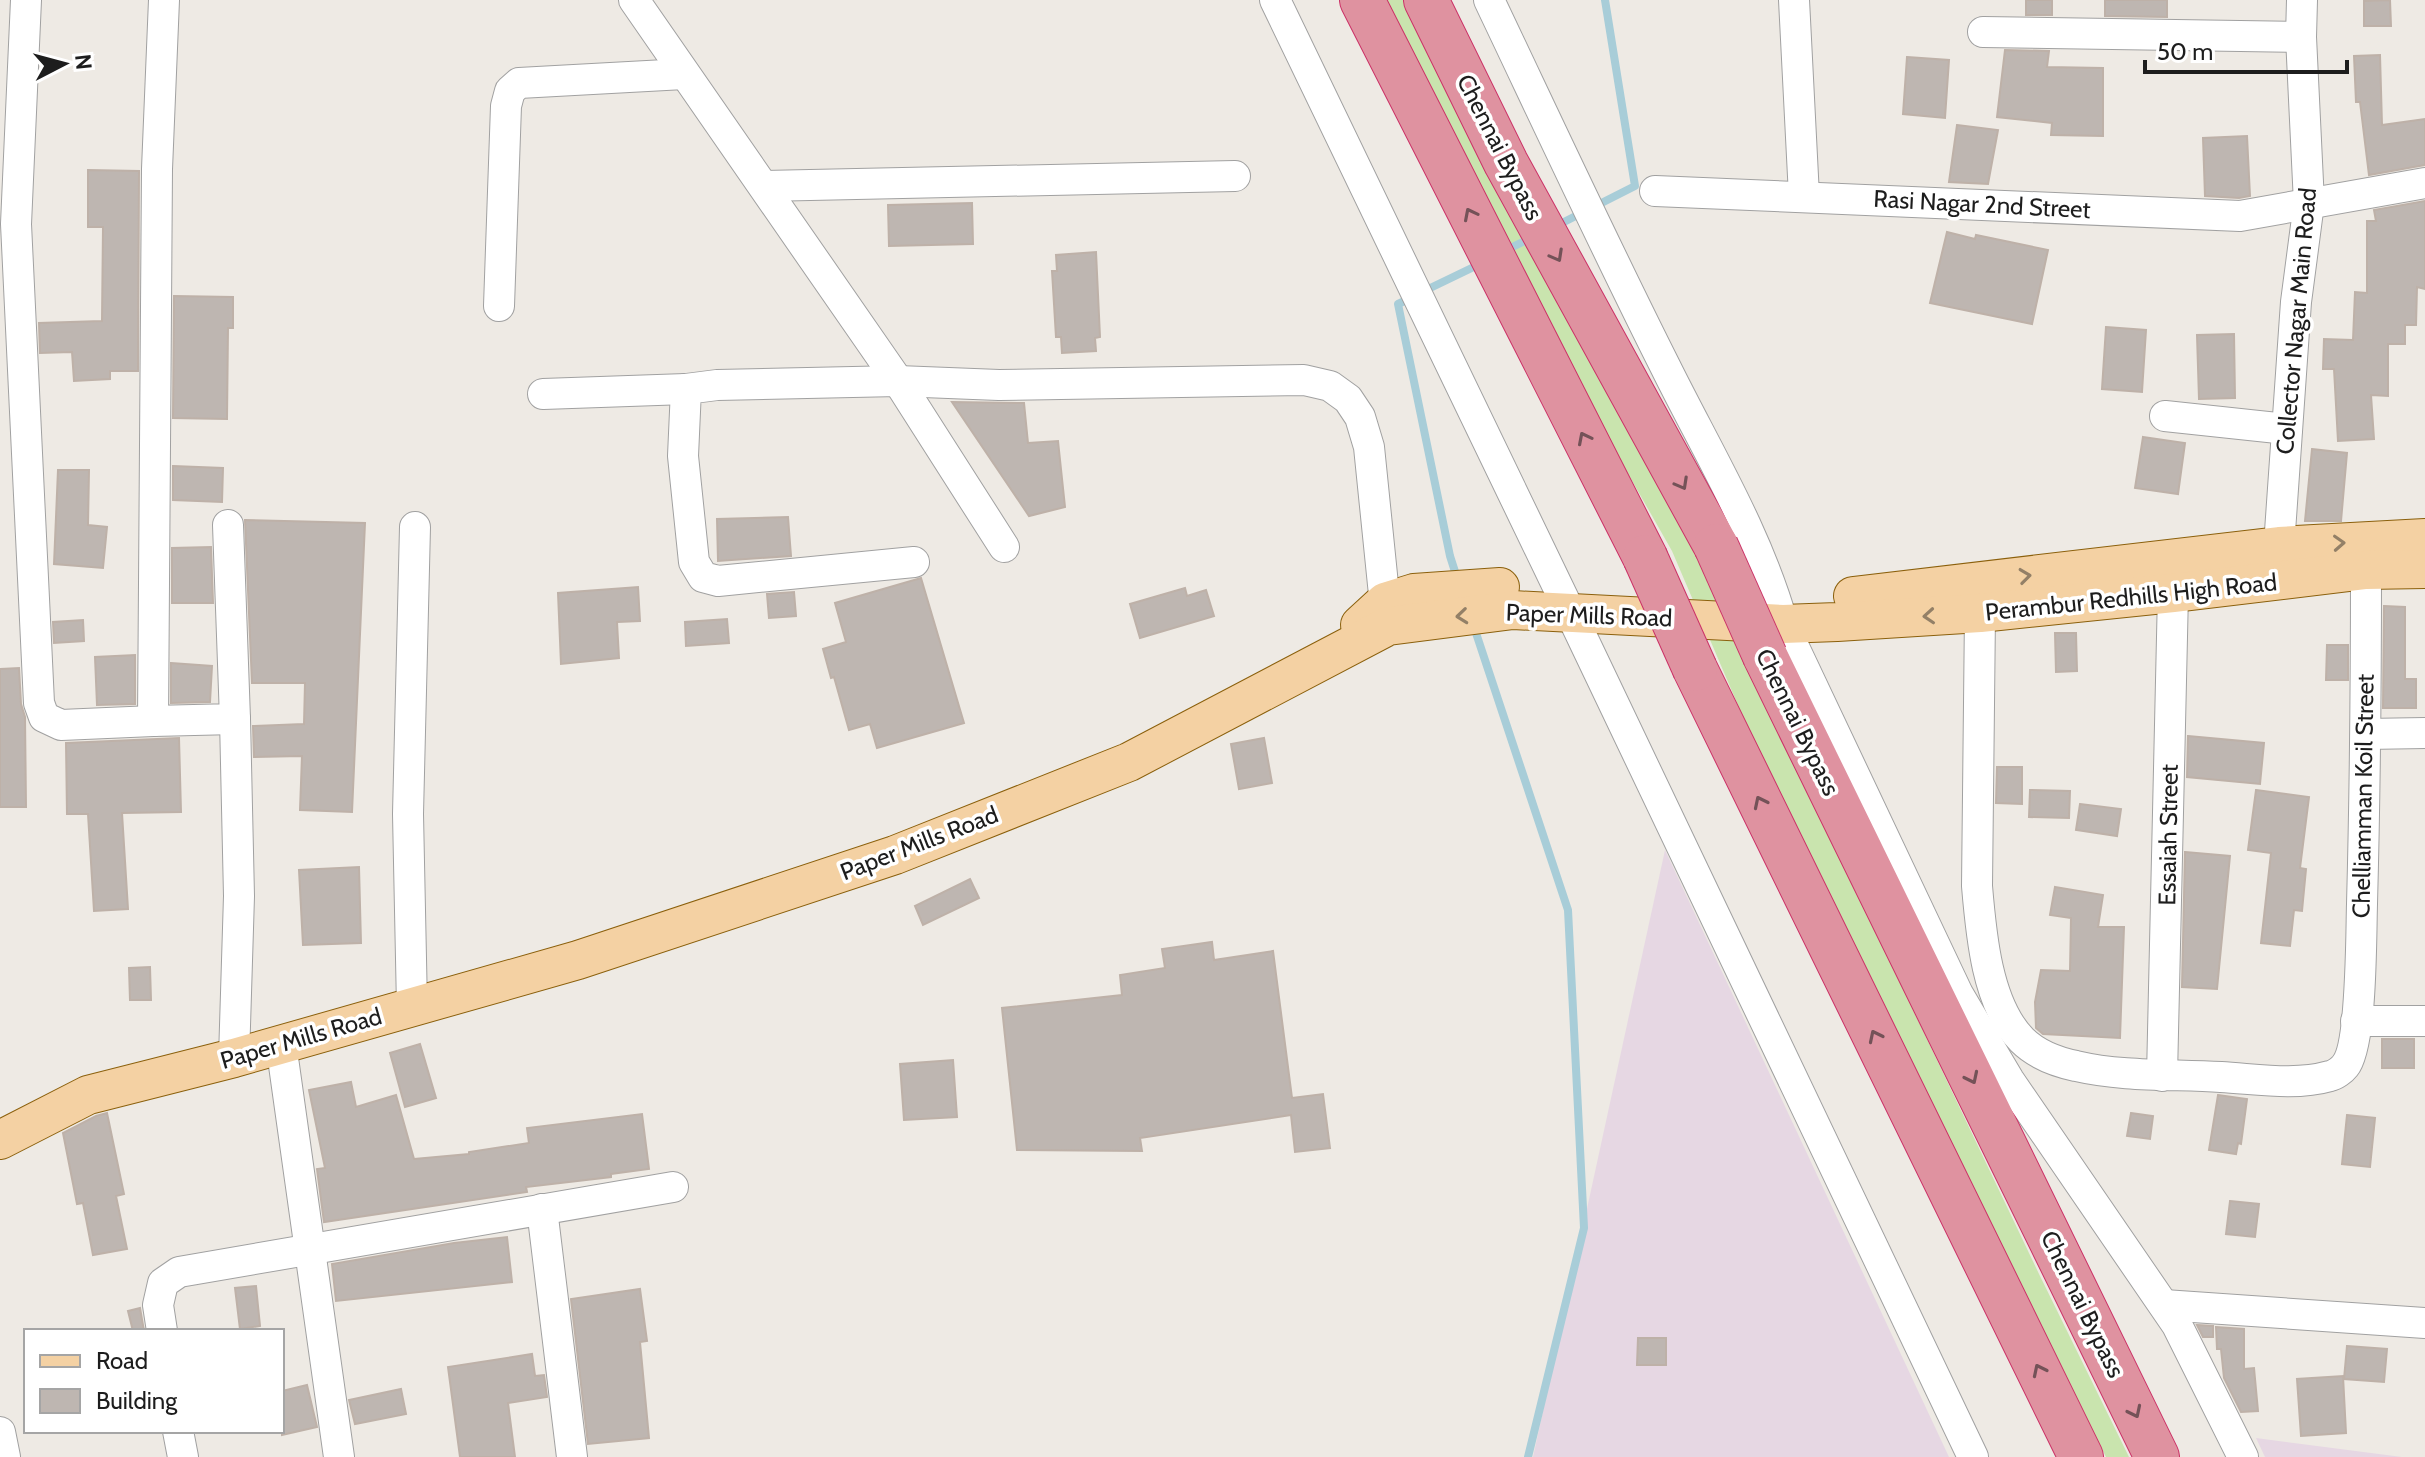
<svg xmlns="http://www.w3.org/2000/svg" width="2425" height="1457" viewBox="0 0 2425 1457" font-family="Cabin,sans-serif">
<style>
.industrial{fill:#e6d7e3}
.grass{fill:#c9e4ae}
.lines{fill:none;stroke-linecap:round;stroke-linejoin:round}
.stream{stroke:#a8cdd8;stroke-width:8}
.building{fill:#beb6b1;stroke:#beb1a8;stroke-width:2}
.minor-casing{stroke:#a1a1a1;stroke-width:32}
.major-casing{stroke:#8b600c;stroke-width:40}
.highway-casing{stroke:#cb3267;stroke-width:46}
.minor{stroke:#fff;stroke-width:30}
.major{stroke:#f4d1a3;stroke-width:38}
.highway{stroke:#df92a0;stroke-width:44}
.highway-bridge-casing{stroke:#cb3267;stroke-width:46;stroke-linecap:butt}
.highway-bridge{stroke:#df92a0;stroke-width:44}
.oneway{stroke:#745258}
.oneway2{stroke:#938067}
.labels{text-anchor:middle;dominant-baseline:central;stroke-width:7;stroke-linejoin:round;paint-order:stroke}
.street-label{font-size:24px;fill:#1d1d1d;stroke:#fff}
</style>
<rect width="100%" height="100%" fill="#eeeae4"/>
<g class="industrial">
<polygon points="1665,850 1949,1457 1533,1457"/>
<polygon points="2256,1438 2402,1457 2265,1457"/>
</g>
<polygon class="grass" points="1378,0 1407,0 1689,540 2039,1274 2129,1457 2106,1457 2019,1284 1893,1023 1794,836 1672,551 1510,266"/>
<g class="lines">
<g class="stream">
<polyline points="1556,226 1635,186 1605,0"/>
<polyline points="1502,252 1533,237"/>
<polyline points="1424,291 1480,264"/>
<polyline points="1411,298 1398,304 1450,556 1458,581"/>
<polyline points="1473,624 1568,910 1584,1228 1528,1457"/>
</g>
</g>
<g class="building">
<rect x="2026" y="0" width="26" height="15"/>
<polygon points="2105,0 2167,0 2167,17 2105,16"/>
<polygon points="2390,0 2391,26 2364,26 2364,1"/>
<polygon points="2005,50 2049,51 2047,67 2103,68 2103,136 2051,135 2052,123 1997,117"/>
<polygon points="2380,55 2382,125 2425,119 2425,165 2369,175 2360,102 2356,102 2354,56"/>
<polygon points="1907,57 1949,60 1945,118 1903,114"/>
<polygon points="1957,125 1998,130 1988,184 1949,182"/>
<polygon points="2247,136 2250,196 2239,198 2205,196 2203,138"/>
<polygon points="88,170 139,171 138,371 110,371 110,379 74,381 72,352 40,353 39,323 102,321 103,227 88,227"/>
<polygon points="2425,201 2425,289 2417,287 2416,325 2405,325 2405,344 2388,344 2388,396 2371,395 2374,439 2338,441 2334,369 2323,369 2324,339 2353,340 2355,292 2367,293 2367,221 2376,221 2374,210"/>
<polygon points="972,203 973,244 889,246 888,205"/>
<polygon points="1947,232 1975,239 1976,235 2048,250 2032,324 1930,303"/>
<polygon points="1096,252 1100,337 1095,338 1096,351 1062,353 1061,337 1056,337 1052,271 1057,271 1056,255"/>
<polygon points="174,296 233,297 233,328 228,328 227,419 173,418"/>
<polygon points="2106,327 2146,330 2142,392 2102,389"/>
<polygon points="2234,334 2235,398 2199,399 2197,335"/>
<polygon points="952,402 1024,403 1028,443 1058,441 1065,507 1029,516"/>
<polygon points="2143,437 2185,443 2178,494 2135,488"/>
<polygon points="2312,449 2347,453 2341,521 2305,521"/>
<polygon points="173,466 223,468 222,502 173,500"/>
<polygon points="58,470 89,470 88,525 107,527 103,568 54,564"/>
<polygon points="788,517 791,556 718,561 717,519"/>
<polygon points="245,520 365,523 352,812 300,810 302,756 254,757 253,726 304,724 305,683 252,683"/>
<polygon points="211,547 213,603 172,603 172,548"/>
<polygon points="921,578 964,723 877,748 870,724 849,730 834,677 831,678 823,649 846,642 835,603"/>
<polygon points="638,587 640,621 617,622 619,658 561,664 558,593"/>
<polygon points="1185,588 1187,596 1206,590 1214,616 1140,638 1130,604"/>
<polygon points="794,592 796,616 769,618 767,594"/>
<polygon points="2384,606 2405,607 2405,679 2416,679 2416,708 2383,708"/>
<polygon points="727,619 729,643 686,646 685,622"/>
<polygon points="83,620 84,641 54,643 53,622"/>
<polygon points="2055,633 2076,633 2077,671 2056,672"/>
<polygon points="2327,645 2348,645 2348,680 2326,680"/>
<polygon points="135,655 135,704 97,705 95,657"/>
<polygon points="171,663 212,666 210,702 171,703"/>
<polygon points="19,668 21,704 25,717 26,807 0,807 0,669"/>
<polygon points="2188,736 2264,743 2260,784 2187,777"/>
<polygon points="179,738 181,812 122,813 128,909 94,911 88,814 67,814 66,743"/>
<polygon points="1264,738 1272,783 1239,789 1231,744"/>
<polygon points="1997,767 2022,767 2022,804 1996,803"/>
<polygon points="2030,790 2070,791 2069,818 2029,817"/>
<polygon points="2256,790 2309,797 2300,868 2306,869 2302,911 2294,910 2290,946 2261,943 2271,853 2248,850"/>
<polygon points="2080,804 2121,809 2117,836 2076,830"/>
<polygon points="2185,852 2230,856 2217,989 2182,987"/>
<polygon points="359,867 361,943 303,945 299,870"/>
<polygon points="970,879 979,898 923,925 915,906"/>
<polygon points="2055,887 2103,895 2098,927 2124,927 2120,1038 2043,1034 2036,1028 2035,1002 2041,970 2070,971 2071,918 2050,915"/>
<polygon points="1212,942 1214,960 1273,951 1292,1098 1323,1094 1330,1148 1295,1152 1291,1115 1140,1138 1142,1151 1017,1150 1002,1008 1122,995 1120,975 1165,968 1162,949"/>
<polygon points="150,967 151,1000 130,1000 129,968"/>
<rect x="2382" y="1039" width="32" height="29"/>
<polygon points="420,1044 436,1098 405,1107 390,1053"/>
<polygon points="953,1060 957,1117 904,1120 900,1064"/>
<polygon points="351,1082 356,1107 396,1095 414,1159 469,1154 469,1152 529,1143 527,1128 642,1114 649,1169 611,1174 611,1177 526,1187 527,1192 324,1222 317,1169 325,1168 309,1090"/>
<polygon points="2218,1095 2247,1099 2241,1144 2238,1143 2236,1154 2209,1150"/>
<polygon points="107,1113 124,1194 116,1196 127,1249 93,1255 83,1203 77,1204 63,1133 96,1116"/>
<polygon points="2131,1113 2153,1116 2150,1139 2127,1136"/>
<polygon points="2347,1115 2375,1118 2370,1167 2342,1164"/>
<polygon points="2230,1201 2259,1204 2255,1237 2226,1234"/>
<polygon points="507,1237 512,1282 336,1301 332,1264 454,1243"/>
<polygon points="256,1286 260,1326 240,1329 235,1288"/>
<polygon points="640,1289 647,1341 640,1342 649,1438 588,1444 571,1299"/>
<polygon points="140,1308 144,1331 133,1331 128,1311"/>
<polygon points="2197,1325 2213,1326 2213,1337 2203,1337"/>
<polygon points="2216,1327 2244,1329 2244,1369 2254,1368 2258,1411 2241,1412 2224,1378 2221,1349 2217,1349"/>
<polygon points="1638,1338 1666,1338 1666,1365 1637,1365"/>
<polygon points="2347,1346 2387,1349 2384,1382 2344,1379"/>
<polygon points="532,1354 535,1376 544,1375 547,1397 508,1403 515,1457 460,1457 448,1367"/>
<polygon points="2343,1376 2346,1433 2301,1436 2297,1379"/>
<polygon points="307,1385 317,1427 282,1435 282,1391"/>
<polygon points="401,1389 406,1414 355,1424 349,1400"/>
</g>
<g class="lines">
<g class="minor-casing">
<g id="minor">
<polyline points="26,0 16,224 39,703 44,717 61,725 153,721"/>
<polyline points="164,0 157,169 153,721 235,719 228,525"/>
<polyline points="634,0 898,381 1004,547"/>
<polyline points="1275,0 1571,614 1973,1457"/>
<path d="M1489,0C1547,122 1604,245 1665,366C1707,451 1757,532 1783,624L1958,994L2009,1080L2177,1325L2243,1457"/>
<polyline points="1794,0 1804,196"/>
<polyline points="1983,32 2301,37"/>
<polyline points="764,186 1235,176"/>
<polyline points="1655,191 2240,216 2425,183"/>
<polyline points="499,306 506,106 510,91 519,83 684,74"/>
<polyline points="543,394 686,389"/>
<polyline points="2165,416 2287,429"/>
<polyline points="914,562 718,581 703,577 694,562 683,456 686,389 717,385 898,381 999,385 1304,380 1330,386 1348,399 1360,417 1369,447 1387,624"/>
<polyline points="2281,568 2279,546 2296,302 2309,203 2301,37 2302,0"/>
<path d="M1980,613L1977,886C1981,934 1987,1005 2022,1040C2037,1055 2057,1062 2076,1066C2123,1077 2174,1074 2221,1077C2257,1079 2295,1086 2330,1076C2335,1075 2342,1070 2345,1066C2362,1046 2361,935 2362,904C2365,793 2366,682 2366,570"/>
<polyline points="2366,734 2425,733"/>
<polyline points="412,1007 408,814 415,527"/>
<polyline points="2356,1021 2425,1021"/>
<polyline points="281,1044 339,1457"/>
<polyline points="234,1058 239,896 235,719"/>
<polyline points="2162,1076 2173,593"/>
<polyline points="542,1209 572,1457"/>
<polyline points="2164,1305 2425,1323"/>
<polyline points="162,1331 158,1305 163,1283 179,1272 673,1187"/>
<polyline points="178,1431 183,1457"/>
<polyline points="0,1432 5,1457"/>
</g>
</g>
<g class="major-casing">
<g id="major">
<polyline points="1853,596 2279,546 2425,538"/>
<polyline points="1360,625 1385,602 1414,593 1500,587"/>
<polyline points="0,1140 88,1095 234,1058 578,960 895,855 1129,762 1388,626 1513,610 1783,624 1837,622 1980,613 2173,593 2366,570 2425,569"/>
</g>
</g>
<g class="highway-casing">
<g id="highway">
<polyline points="1362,0 1645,557"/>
<polyline points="1426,0 1506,163 1716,546"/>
<polyline points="1765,656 2157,1457"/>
<polyline points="1695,669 2081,1457"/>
</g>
</g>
<use href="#minor" class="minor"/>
<use href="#major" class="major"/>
<use href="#highway" class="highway"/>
<g class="highway-bridge-casing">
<g id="highway-bridge">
<polyline points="1716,546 1765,656"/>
<polyline points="1645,557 1695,669"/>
</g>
</g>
<use href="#highway-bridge" class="highway-bridge"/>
</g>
<defs><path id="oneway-chevron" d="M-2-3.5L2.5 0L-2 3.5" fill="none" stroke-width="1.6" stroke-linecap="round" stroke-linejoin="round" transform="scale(2)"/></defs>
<g class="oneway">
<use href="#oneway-chevron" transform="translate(1470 214) rotate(-117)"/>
<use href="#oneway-chevron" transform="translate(1557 256) rotate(61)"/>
<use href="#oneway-chevron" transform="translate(1584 438) rotate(-117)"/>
<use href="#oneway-chevron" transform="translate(1682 484) rotate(61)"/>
<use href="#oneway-chevron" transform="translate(1760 802) rotate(-116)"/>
<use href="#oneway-chevron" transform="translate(1875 1036) rotate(-116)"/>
<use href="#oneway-chevron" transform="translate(1972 1078) rotate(64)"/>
<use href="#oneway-chevron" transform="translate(2039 1370) rotate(-116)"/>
<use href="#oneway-chevron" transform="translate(2135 1412) rotate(64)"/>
</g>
<g class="oneway2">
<use href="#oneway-chevron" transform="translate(2339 543) rotate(-3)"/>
<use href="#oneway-chevron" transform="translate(2025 576) rotate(-7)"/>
<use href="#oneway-chevron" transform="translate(1462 616) rotate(174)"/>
<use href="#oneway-chevron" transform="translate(1929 616) rotate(176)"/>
</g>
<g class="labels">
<g class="street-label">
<text transform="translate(1500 147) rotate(63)">Chennai Bypass</text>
<text transform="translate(1982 204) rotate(3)">Rasi Nagar 2nd Street</text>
<text transform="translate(2296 321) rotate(-85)">Collector Nagar Main Road</text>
<text transform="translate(2131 597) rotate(-6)">Perambur Redhills High Road</text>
<text transform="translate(1589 615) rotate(2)">Paper Mills Road</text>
<text transform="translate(1798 722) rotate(64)">Chennai Bypass</text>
<text transform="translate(2363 796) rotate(-89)">Chelliamman Koil Street</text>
<text transform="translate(2168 835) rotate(-89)">Essaiah Street</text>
<text transform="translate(919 843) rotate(-21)">Paper Mills Road</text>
<text transform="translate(301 1038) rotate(-16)">Paper Mills Road</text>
<text transform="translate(2083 1304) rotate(64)">Chennai Bypass</text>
</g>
</g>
<rect x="24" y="1329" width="260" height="104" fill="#ffffff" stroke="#a5a5a5" stroke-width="2"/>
<rect x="40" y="1355" width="40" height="12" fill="#f4d1a3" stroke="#a5a5a5" stroke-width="2"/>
<text x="96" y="1369" font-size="24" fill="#1d1d1d">Road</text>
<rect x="40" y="1389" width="40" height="24" fill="#beb6b1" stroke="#a5a5a5" stroke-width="2"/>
<text x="96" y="1409" font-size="24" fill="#1d1d1d">Building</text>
<g transform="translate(64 64) rotate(84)" stroke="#ffffff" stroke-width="6" paint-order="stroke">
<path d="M0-6L14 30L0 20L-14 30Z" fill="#1d1d1d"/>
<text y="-12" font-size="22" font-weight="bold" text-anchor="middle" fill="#1d1d1d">N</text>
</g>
<path d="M2145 60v12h202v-12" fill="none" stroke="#1d1d1d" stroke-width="4"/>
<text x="2157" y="60" font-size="24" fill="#1d1d1d" stroke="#ffffff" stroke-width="6" paint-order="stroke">50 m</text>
</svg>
